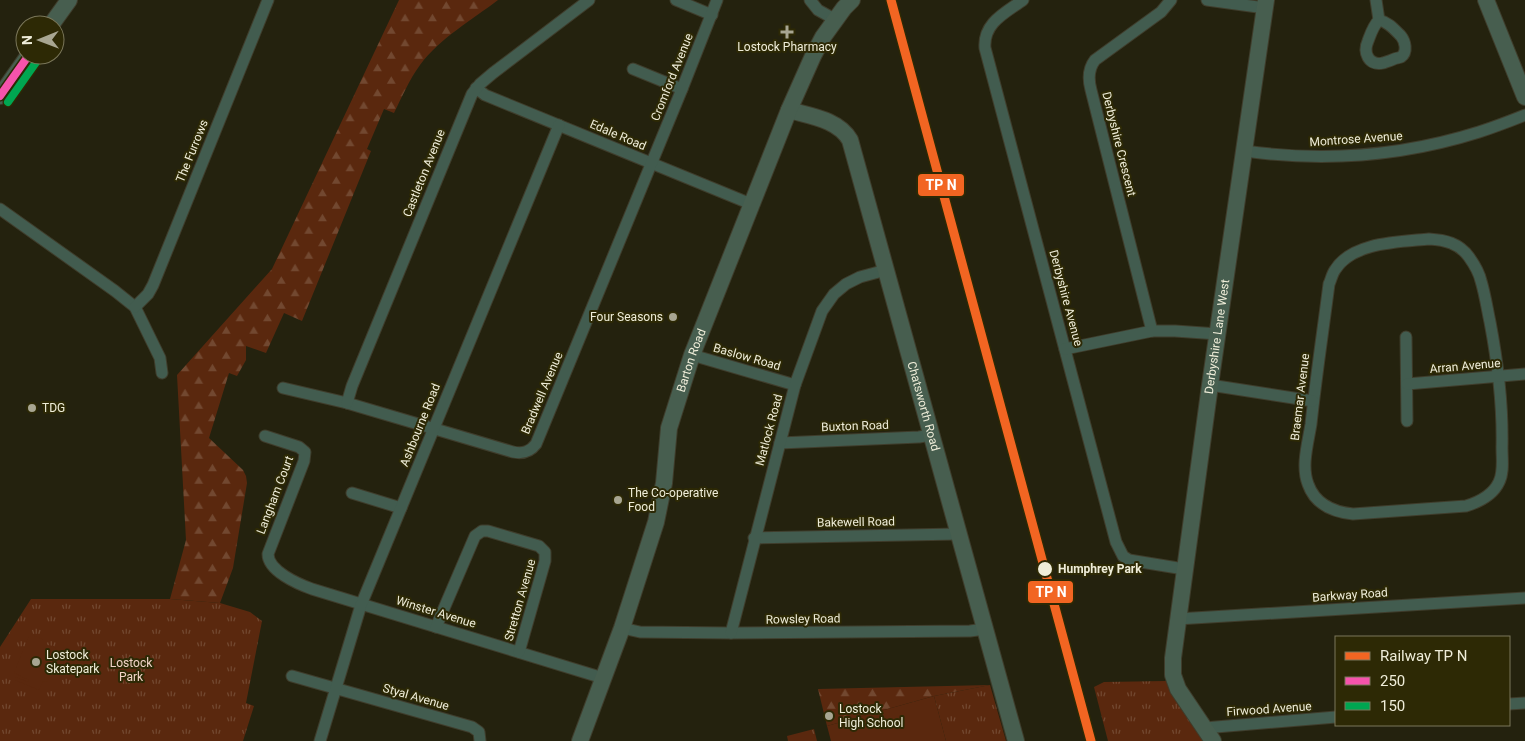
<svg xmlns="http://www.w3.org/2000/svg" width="1525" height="741" viewBox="0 0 1525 741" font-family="Roboto,sans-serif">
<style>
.forest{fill:url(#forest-firs)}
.park{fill:url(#park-tufts)}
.garden{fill:#5a280e}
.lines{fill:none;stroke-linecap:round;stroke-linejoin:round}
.street-casing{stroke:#3f3d2c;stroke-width:13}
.secondary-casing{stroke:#3f3d2c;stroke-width:18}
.street{stroke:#425c4f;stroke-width:11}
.secondary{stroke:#475e4f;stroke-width:16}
.bus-1-casing{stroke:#2d2905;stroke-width:11}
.bus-2-casing{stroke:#2d2905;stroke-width:11}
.bus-1{stroke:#f653ac;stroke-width:8}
.bus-2{stroke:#00a651;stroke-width:8}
.rail-1-casing{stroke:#2d2905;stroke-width:12}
.rail-1{stroke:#f26522;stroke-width:9}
.poi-dot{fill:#a8a692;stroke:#2d2905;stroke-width:2}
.stop-dot{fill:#efedd9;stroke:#2d2905;stroke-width:2}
.labels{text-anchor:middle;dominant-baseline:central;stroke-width:4;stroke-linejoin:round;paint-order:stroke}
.poi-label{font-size:12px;fill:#efedd9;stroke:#2d2905;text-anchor:start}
.street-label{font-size:12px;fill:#efedd9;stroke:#2d2905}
.stop-label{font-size:12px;font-weight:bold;fill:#efedd9;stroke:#2d2905;text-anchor:start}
.park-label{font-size:12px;fill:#f1d3c7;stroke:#2d2905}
.line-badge{stroke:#2d2905;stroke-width:2}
.badge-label{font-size:14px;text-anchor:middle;font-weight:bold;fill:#fff}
</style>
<defs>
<pattern id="forest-firs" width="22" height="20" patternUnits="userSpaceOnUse" patternTransform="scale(1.25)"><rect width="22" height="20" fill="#5a280e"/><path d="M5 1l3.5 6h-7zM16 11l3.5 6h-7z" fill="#724830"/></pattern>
<pattern id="park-tufts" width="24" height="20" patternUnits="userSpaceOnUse" patternTransform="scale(1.25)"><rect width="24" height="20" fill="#5a280e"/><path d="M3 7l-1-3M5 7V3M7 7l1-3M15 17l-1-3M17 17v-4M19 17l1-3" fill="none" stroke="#724830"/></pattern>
</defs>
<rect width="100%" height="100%" fill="#24220e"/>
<g class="forest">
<path d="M399,0H498C472,20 440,38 420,65C409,80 402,97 394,113L384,109L367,149L371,151L302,321L284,313L266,353L246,346V360L237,376L229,373L209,438L243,470L246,476L247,483L233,568L220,603L170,599L186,540L177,375L272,269Z"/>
<polygon points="990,685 934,696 827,726 818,689"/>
</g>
<g class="park">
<polygon points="31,599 170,599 220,603 250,612 262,621 246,703 254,706 243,741 0,741 0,647"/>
<polygon points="1166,681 1203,741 1108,741 1094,687 1104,682"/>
<polygon points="990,685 1006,741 946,741 934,696"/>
<polygon points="814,729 817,741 788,741 787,736"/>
</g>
<g class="garden">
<path d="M31,633L32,635L42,639L47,645L54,646C62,656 52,664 46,673L49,677L47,682L43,681L39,690L15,680L16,677L28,682L29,680L14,673L29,636V634Z"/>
<polygon points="934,696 946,741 831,741 827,726"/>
</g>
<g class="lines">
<g class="street-casing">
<g id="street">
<polyline points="676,0 712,15"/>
<polyline points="810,0 818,10 836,20"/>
<path d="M1023,0C1005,13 983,23 985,48L1116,542L1123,556L1129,560L1184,569"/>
<polyline points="1207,0 1265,8"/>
<polyline points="1376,0 1379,20"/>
<path d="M1379,20C1388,22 1394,29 1401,36C1405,41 1408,52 1401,57C1399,58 1396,58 1394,59C1390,61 1386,62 1383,63C1368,66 1363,52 1368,41C1371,33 1373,26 1379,20Z"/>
<polyline points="633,69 682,89"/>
<polyline points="476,88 485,95 751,204"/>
<path d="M1245,151C1323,162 1403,156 1479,132C1494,127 1510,121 1525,115"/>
<polyline points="0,209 115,291 135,307 160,358 162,373"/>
<path d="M1429,239C1445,240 1459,243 1469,257C1474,264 1479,272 1481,281C1485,294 1487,308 1490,322C1498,364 1503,405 1502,448C1502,459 1504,472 1499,482C1493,495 1479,502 1466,506L1353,514C1333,512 1315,504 1308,484C1301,466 1308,443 1311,424C1316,377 1323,331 1329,284C1331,280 1332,274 1335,270C1352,242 1399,242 1429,239Z"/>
<polyline points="135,307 148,294 153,285 268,0"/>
<path d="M1152,331L1091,90C1088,79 1088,69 1095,60L1161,12L1171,0"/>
<polyline points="1406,337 1407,421"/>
<polyline points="1065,349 1152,331 1175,331 1218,334"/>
<polyline points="692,355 795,385"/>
<polyline points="1407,384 1525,374"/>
<polyline points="1210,385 1313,401"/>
<path d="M283,388L347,403L513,452C523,454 530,452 536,444L682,89L717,0"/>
<polyline points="347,403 352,386 472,94 480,84 493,73 589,0"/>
<path d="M265,436L299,447L305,452L304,461L268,554C268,571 298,584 312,589L603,678"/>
<polyline points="780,443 919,437 931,435"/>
<polyline points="352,493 401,508"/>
<polyline points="754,538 958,534"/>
<polyline points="1177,619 1525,598"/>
<polyline points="436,627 475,536 482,531 488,531 539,546 545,552 545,561 519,652"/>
<polyline points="622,628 640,632 731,633 970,631 985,629"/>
<polyline points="731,633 795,385 822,311 834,294 846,284 860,277 886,270"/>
<polyline points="292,676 472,727 479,732 480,741"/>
<polyline points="1509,704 1525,703"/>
<polyline points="1204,728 1336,717"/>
<polyline points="320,741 361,605 559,125"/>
</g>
</g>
<g class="secondary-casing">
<g id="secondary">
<polyline points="1486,0 1525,97"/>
<polyline points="51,25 69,0"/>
<polyline points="0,96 29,55"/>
<path id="s1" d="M789,110C809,116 838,119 850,140L1016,741"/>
<path id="s2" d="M580,741L622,628L656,522L664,483L669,428L692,355L789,110L813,56L823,37L844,8L852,0"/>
<path id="s3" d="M1213,741L1178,689L1173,675V658L1210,385L1266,0"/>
</g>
</g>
<use href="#street" class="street"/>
<use href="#secondary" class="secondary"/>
<g class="bus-1-casing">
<polyline id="bus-1" points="0,96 29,55"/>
</g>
<g class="bus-2-casing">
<polyline id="bus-2" points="8,102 37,61"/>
</g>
<use href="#bus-1" class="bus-1"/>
<use href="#bus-2" class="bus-2"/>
<g class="rail-1-casing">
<polyline id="rail-1" points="891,0 1091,741"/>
</g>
<use href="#rail-1" class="rail-1"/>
</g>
<g class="poi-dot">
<path d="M784.5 24.5h5v5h5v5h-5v5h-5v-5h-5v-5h5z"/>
<circle cx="673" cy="317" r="5"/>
<circle cx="32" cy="408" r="5"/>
<circle cx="618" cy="500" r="5"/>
<circle cx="36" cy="662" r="5"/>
<circle cx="829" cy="716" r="5"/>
</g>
<circle class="stop-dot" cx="1045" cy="569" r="8"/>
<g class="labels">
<g class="poi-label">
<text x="787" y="47" text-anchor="middle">Lostock Pharmacy</text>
<text x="663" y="317" text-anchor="end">Four Seasons</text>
<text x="42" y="408">TDG</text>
<text x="628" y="493">The Co-operative<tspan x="628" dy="14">Food</tspan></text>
<text x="46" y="655">Lostock<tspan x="46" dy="14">Skatepark</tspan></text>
<text x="839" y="709">Lostock<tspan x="839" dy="14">High School</tspan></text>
</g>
<g class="street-label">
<text transform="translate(672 77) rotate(-68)">Cromford Avenue</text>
<text transform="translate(618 135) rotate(23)">Edale Road</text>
<text transform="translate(1356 139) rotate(-4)">Montrose Avenue</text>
<text transform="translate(1119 144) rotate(76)">Derbyshire Crescent</text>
<text transform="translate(192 151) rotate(-68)">The Furrows</text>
<text transform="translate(424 173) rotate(-68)">Castleton Avenue</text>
<text transform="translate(1066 298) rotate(75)">Derbyshire Avenue</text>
<text stroke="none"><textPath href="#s3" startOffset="419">Derbyshire Lane West</textPath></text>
<text transform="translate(747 357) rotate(16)">Baslow Road</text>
<text stroke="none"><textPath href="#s2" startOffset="398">Barton Road</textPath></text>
<text transform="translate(1465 366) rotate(-5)">Arran Avenue</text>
<text transform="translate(542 393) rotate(-67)">Bradwell Avenue</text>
<text transform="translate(1300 397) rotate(-83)">Braemar Avenue</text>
<text stroke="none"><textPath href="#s1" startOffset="346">Chatsworth Road</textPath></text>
<text transform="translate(420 425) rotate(-68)">Ashbourne Road</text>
<text transform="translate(855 426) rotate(-2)">Buxton Road</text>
<text transform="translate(769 430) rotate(-75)">Matlock Road</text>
<text transform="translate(275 495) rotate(-69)">Langham Court</text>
<text transform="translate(856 522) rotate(-1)">Bakewell Road</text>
<text transform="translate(1350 595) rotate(-4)">Barkway Road</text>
<text transform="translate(520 600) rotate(-74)">Stretton Avenue</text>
<text transform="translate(436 612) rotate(17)">Winster Avenue</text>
<text transform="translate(803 619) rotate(-1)">Rowsley Road</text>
<text transform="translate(416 697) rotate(16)">Styal Avenue</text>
<text transform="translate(1269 709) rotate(-4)">Firwood Avenue</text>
</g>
<g class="stop-label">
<text x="1058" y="569">Humphrey Park</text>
</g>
<g class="park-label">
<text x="131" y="663">Lostock<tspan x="131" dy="14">Park</tspan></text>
</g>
</g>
<g class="line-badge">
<rect x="917" y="173" width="48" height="24" rx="5" fill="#f26522"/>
<rect x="1027" y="580" width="47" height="24" rx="5" fill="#f26522"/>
</g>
<g class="badge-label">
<text x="941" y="190">TP N</text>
<text x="1051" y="597">TP N</text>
</g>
<rect x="1335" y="636" width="175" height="90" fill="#2d2905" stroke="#7b775a"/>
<rect x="1345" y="652" width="25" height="8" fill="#f26522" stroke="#7b775a"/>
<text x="1380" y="661" font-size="15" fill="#efedd9">Railway TP N</text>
<rect x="1345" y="677" width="25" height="8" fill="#f653ac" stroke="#7b775a"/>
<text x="1380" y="686" font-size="15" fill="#efedd9">250</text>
<rect x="1345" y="702" width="25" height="8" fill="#00a651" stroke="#7b775a"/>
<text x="1380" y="711" font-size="15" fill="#efedd9">150</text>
<g transform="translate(40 40) rotate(269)"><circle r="24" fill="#2d2905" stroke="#7b775a"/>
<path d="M0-4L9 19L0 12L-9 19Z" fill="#a8a692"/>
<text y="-8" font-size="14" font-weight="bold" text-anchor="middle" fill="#efedd9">N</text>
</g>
</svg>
